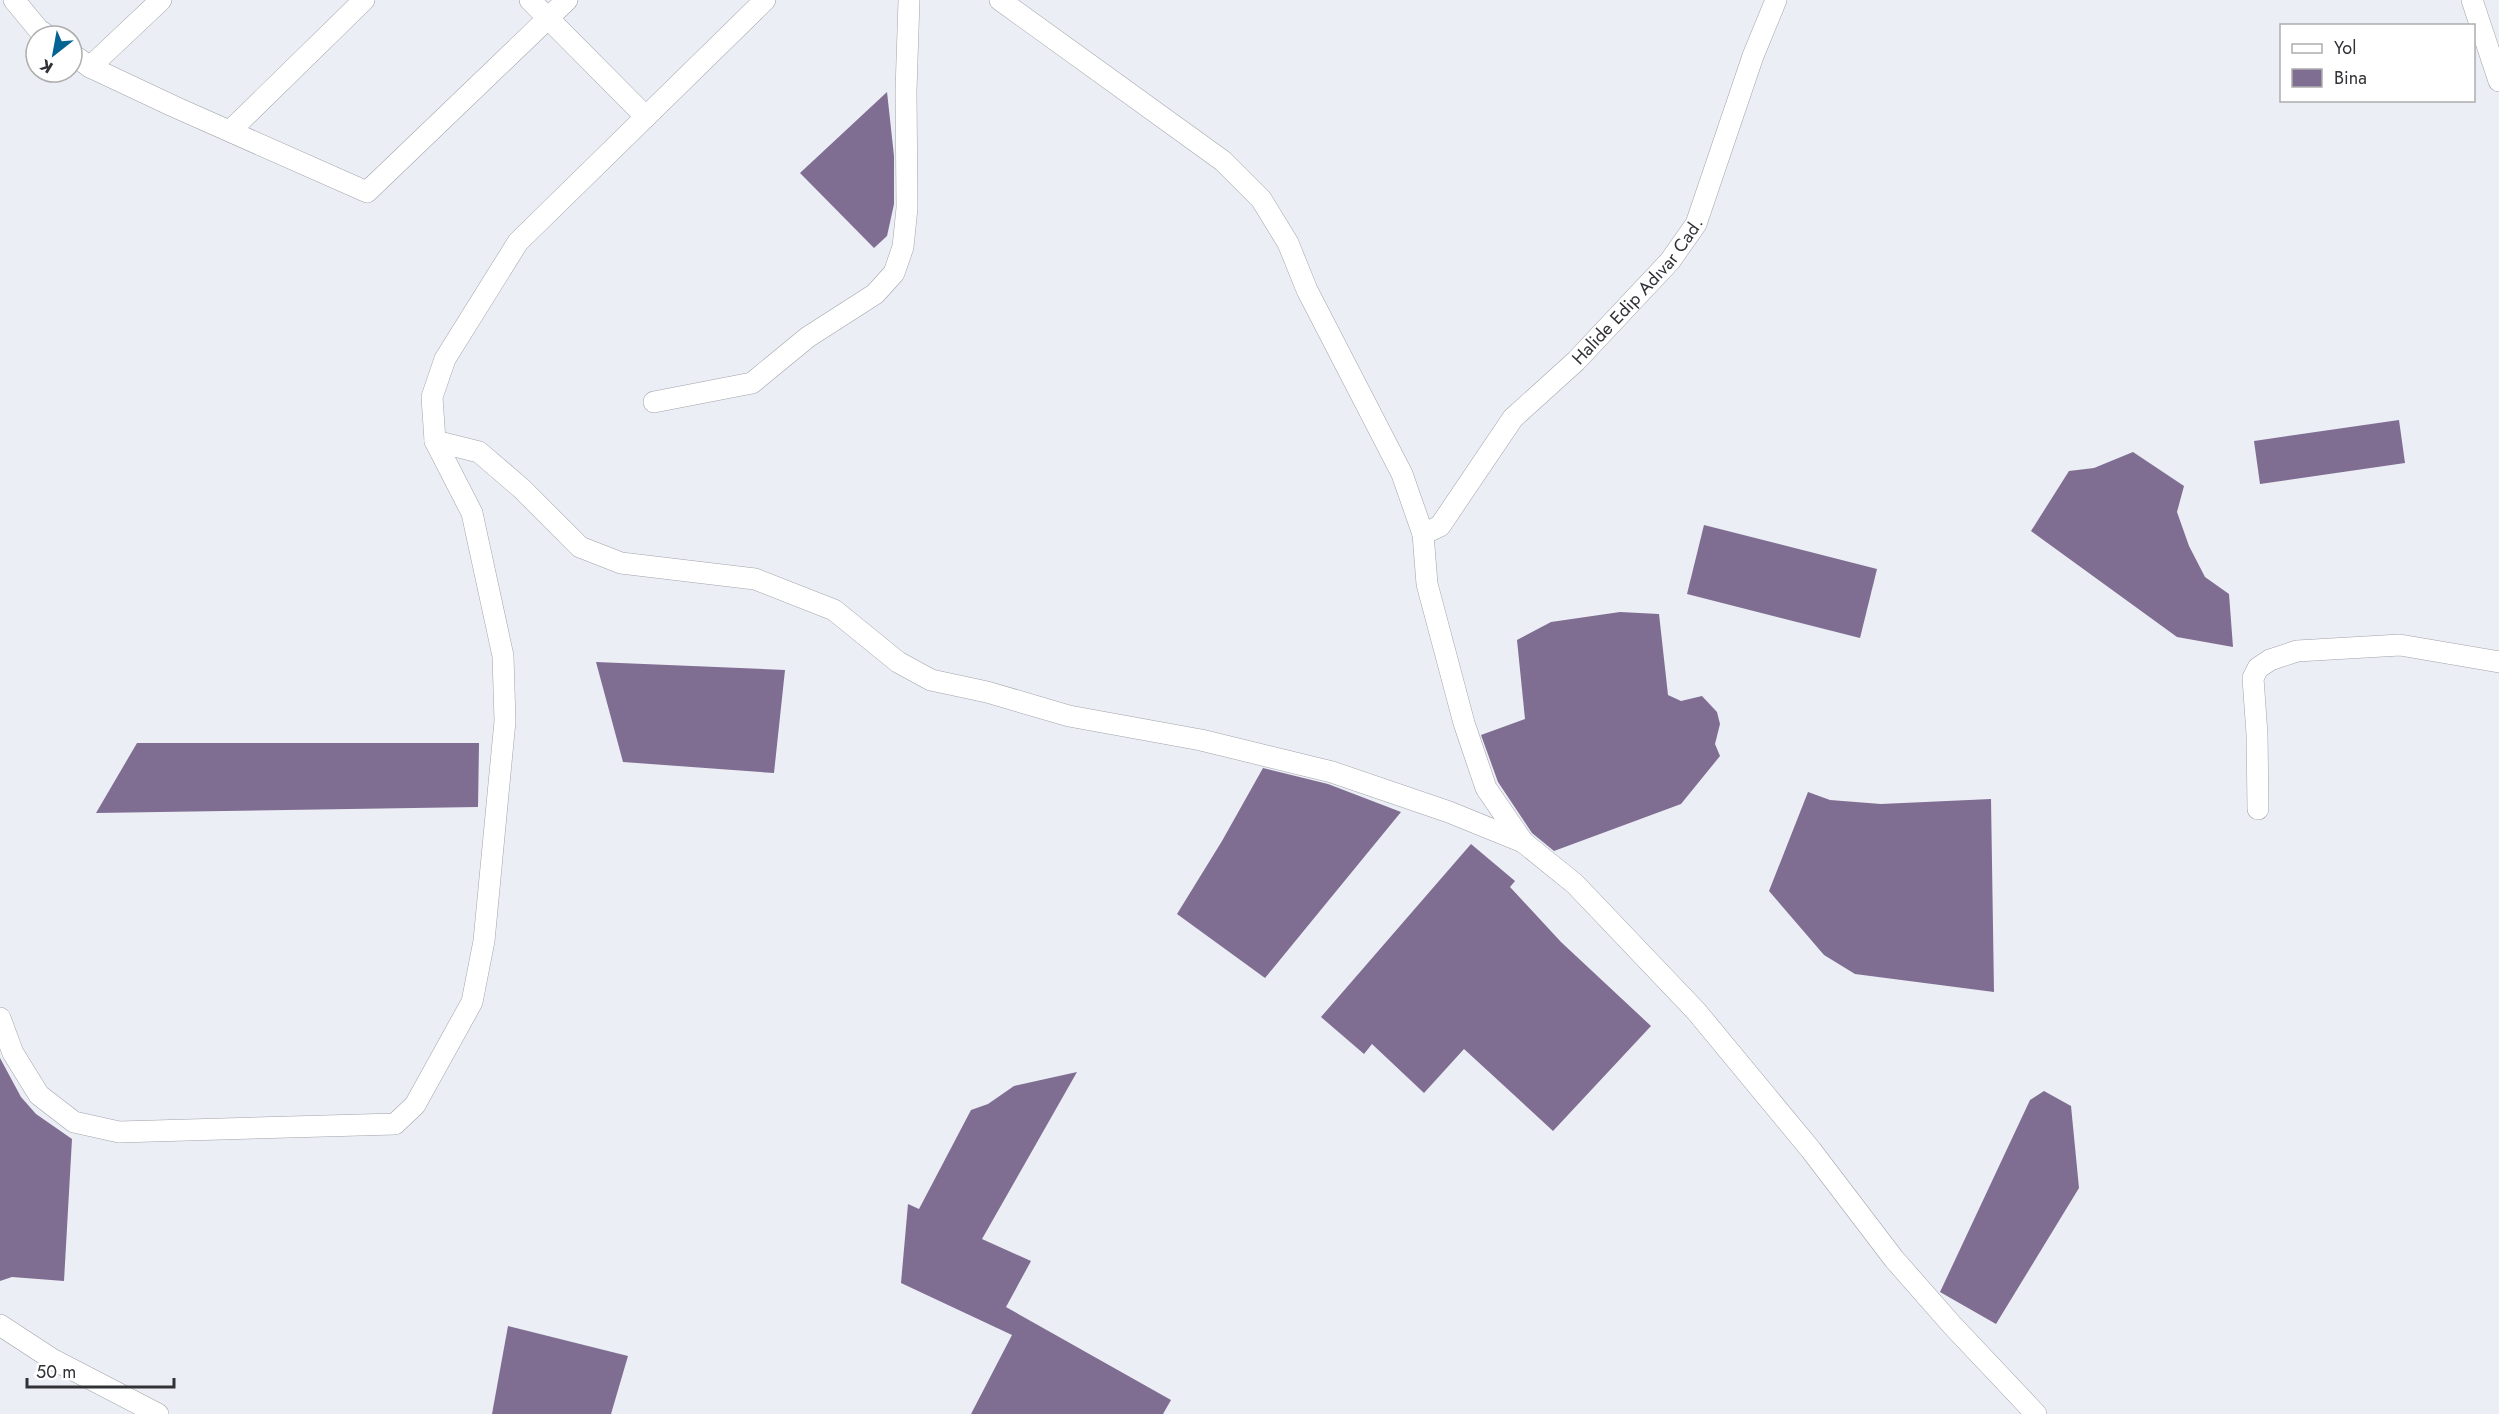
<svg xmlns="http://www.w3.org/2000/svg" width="2499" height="1414" viewBox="0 0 2499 1414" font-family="Jost,sans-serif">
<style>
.building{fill:#806d92}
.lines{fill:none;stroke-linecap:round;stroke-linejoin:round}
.street-casing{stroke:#a0a3aa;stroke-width:22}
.street{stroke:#fff;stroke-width:21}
.labels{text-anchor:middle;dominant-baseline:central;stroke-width:6;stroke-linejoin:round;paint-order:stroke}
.street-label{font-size:18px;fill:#313235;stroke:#fff}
</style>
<rect width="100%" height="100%" fill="#ebeef5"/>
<g class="building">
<polygon points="887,92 894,156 894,204 887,236 874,248 800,173"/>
<polygon points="2399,420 2405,463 2260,484 2254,441"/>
<polygon points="2133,452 2184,486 2177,512 2189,546 2205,577 2229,594 2233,647 2177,637 2031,531 2069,471 2094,468"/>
<polygon points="1704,525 1877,569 1860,638 1687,594"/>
<polygon points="1620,612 1659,614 1668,695 1681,701 1702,696 1717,712 1720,724 1715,744 1720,756 1681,804 1554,851 1532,833 1498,782 1481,735 1525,719 1517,640 1551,622"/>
<polygon points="596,662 785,670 774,773 623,762"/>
<polygon points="137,743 479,743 478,807 96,813"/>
<polygon points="1263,768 1328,784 1401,812 1265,978 1177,914 1222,841"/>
<polygon points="1808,792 1830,800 1881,804 1991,799 1994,992 1855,974 1824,955 1769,891"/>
<polygon points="1471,844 1515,881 1510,887 1561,942 1651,1026 1553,1131 1464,1049 1424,1093 1372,1044 1364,1054 1321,1017"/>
<polygon points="0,1058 21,1097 36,1114 72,1139 64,1281 12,1277 0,1281"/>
<polygon points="1077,1072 982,1239 1031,1261 1006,1307 1171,1400 1163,1414 971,1414 1012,1335 901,1283 908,1204 919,1209 971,1110 988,1104 1014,1086"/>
<polygon points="2044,1091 2071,1106 2079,1188 1996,1324 1940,1292 2030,1100"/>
<polygon points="508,1326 628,1356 611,1414 492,1414"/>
</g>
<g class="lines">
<g class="street-casing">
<g id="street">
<polyline points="14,0 38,29 48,36"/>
<polyline points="530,0 646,117"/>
<polyline points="1000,0 1223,161 1261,199 1288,243 1307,290 1402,474 1423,534 1427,584 1464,723 1486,788 1523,842 1575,884 1696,1011 1811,1150 1894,1259 1952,1325 2036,1414"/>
<polyline points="2472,0 2499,81"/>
<polyline points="72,54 90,67 175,107 367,192 567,0"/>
<polyline points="90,67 161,0"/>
<polyline points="230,131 364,0"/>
<polyline points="654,402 752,383 808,337 875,294 894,273 903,247 907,208 906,91 909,0"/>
<polyline points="435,441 479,452 521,488 580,547 621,563 755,579 834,610 898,662 931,680 987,692 1069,716 1201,740 1332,772 1449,812 1523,842"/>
<path id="s1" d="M1423,534L1440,526L1513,418L1576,361L1670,261L1696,224L1753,56L1776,0"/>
<polyline points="2258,809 2257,734 2253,678 2258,668 2270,660 2297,651 2400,645 2499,662"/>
<polyline points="0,1018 13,1053 39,1095 74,1122 119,1132 395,1124 415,1105 472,1002 484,941 505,721 503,656 472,513 435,441 432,397 445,359 518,242 765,0"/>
<polyline points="0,1325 52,1359 158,1414"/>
</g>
</g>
<use href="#street" class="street"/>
</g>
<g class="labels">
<g class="street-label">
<text stroke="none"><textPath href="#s1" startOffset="327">Halide Edip Adıvar Cad.</textPath></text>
</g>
</g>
<rect x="2280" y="24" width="195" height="78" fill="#ffffff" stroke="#adadae" stroke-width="1.5"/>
<rect x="2292" y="44" width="30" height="9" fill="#ffffff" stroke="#adadae" stroke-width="1.5"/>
<text x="2334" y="54" font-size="18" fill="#313235">Yol</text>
<rect x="2292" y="69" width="30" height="18" fill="#806d92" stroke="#adadae" stroke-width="1.5"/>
<text x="2334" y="84" font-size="18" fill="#313235">Bina</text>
<g transform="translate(54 54) rotate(211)"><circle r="28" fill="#ffffff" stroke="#adadae" stroke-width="1.5"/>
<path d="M0-4.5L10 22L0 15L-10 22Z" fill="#036393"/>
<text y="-9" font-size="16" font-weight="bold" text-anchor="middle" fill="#313235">K</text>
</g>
<path d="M27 1378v9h147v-9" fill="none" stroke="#313235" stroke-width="3"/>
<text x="36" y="1378" font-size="18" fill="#313235" stroke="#ffffff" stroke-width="4.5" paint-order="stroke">50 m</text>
</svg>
